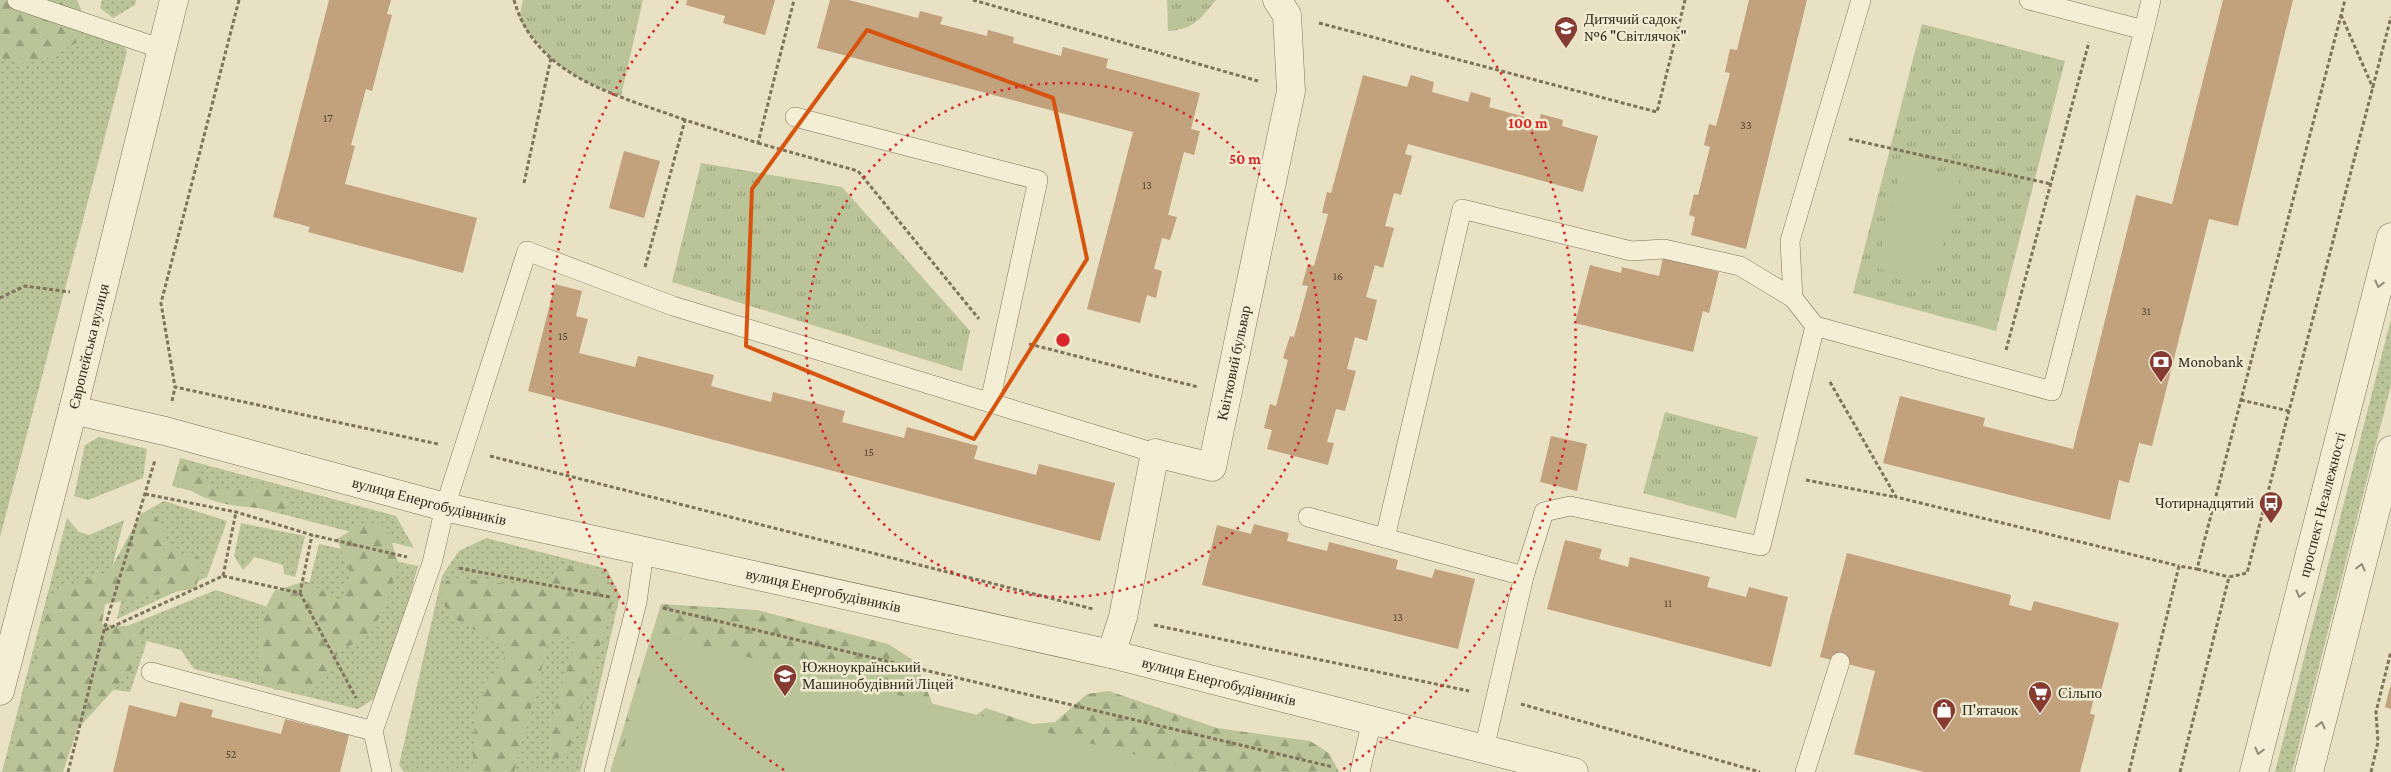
<svg xmlns="http://www.w3.org/2000/svg" width="2391" height="772" viewBox="0 0 2391 772" font-family="'Crimson Pro',serif">
<style>
.grass{fill:url(#grass-dots)}
.forest{fill:url(#forest-firs)}
.park{fill:url(#park-tufts)}
.pitch{fill:#bac498}
.building{fill:#c2a17d}
.lines{fill:none;stroke-linecap:round;stroke-linejoin:round}
.service-casing{stroke:#80735c;stroke-width:20}
.pedestrian-casing{stroke:#80735c;stroke-width:29}
.minor-casing{stroke:#80735c;stroke-width:29}
.tertiary-casing{stroke:#80735c;stroke-width:29}
.path{stroke:#80735c;stroke-width:3;stroke-dasharray:4 2.5;stroke-linecap:butt}
.service{stroke:#f4eed5;stroke-width:19}
.pedestrian{stroke:#f4eed5;stroke-width:28}
.minor{stroke:#f4eed5;stroke-width:28}
.tertiary{stroke:#f4eed5;stroke-width:28}
.oneway{stroke:#928c7a}
.marked{fill:none;stroke:#d6540e;stroke-width:4;stroke-linejoin:round}
.ring{fill:none;stroke:#d62828;stroke-width:2.5;stroke-dasharray:2.5 5}
.labels{text-anchor:middle;dominant-baseline:central;stroke-width:5;stroke-linejoin:round;paint-order:stroke}
.number-label{font-size:12px;fill:#554836}
.poi-label{font-size:15px;fill:#312a1e;stroke:#f0ebd1;text-anchor:start}
.street-label{font-size:15px;fill:#312a1e;stroke:#f0ebd1}
.centre{fill:#d62828;stroke:#f0ebd1;stroke-width:2.5}
.ring-label{font-size:15px;text-anchor:middle;font-weight:bold;fill:#d62828;stroke:#f0ebd1;stroke-width:5;stroke-linejoin:round;paint-order:stroke}
</style>
<defs>
<pattern id="grass-dots" width="8" height="8" patternUnits="userSpaceOnUse" patternTransform="scale(1.25)"><rect width="8" height="8" fill="#bac498"/><path d="M2 2h.1M6 6h.1" fill="none" stroke="#989f7b" stroke-width="1.8" stroke-linecap="round"/></pattern>
<pattern id="forest-firs" width="22" height="20" patternUnits="userSpaceOnUse" patternTransform="scale(1.25)"><rect width="22" height="20" fill="#bac498"/><path d="M5 1l3.5 6h-7zM16 11l3.5 6h-7z" fill="#989f7b"/></pattern>
<pattern id="park-tufts" width="24" height="20" patternUnits="userSpaceOnUse" patternTransform="scale(1.25)"><rect width="24" height="20" fill="#bac498"/><path d="M3 7l-1-3M5 7V3M7 7l1-3M15 17l-1-3M17 17v-4M19 17l1-3" fill="none" stroke="#989f7b"/></pattern>
</defs>
<rect width="100%" height="100%" fill="#e8e1c3"/>
<g class="grass">
<polygon points="102,0 136,0 135,5 113,18 100,8"/>
<polygon points="0,4 124,45 127,52 0,537"/>
<polygon points="2391,319 2391,385 2292,772 2275,772"/>
<polygon points="99,437 147,449 143,478 88,500 74,496 85,445"/>
<polygon points="180,458 396,516 414,548 172,486"/>
<polygon points="164,501 227,521 207,577 117,619 141,514"/>
<polygon points="67,518 79,532 89,535 124,520 60,772 2,772"/>
<polygon points="241,523 305,536 295,577 284,574 283,565 255,557 243,570 234,556"/>
<polygon points="486,538 607,569 620,595 580,772 404,772 399,765 442,576 459,551"/>
<polygon points="319,544 418,566 383,693 358,709 194,669 181,650 147,641 130,692 93,687 110,633 216,590 274,609 303,608"/>
</g>
<g class="forest">
<path d="M0,0H77C86,19 84,25 76,43C48,58 31,70 0,58Z"/>
<path d="M183,462L215,489L270,487L290,510C252,507 201,509 175,476Z"/>
<path d="M150,511C173,529 158,563 199,556L197,588L105,604L102,624L145,628L134,667L77,730L63,772H6L48,607L59,589L109,572L141,514Z"/>
<polygon points="363,523 385,523 398,561 384,611 366,636 339,652 316,688 275,690 258,676 259,622 274,591 305,581 343,602 350,573 337,539"/>
<path d="M569,565C590,569 611,572 614,597L568,754L551,760V722L578,634L549,641L514,772H472L476,705L509,649L450,616L440,598L446,581L457,578L533,587Z"/>
<polygon points="661,604 757,610 888,644 916,662 936,713 643,772 610,772"/>
<polygon points="1109,691 1217,728 1310,741 1329,753 1339,772 1014,772 962,725 986,708 1033,724 1055,722 1087,694"/>
</g>
<g class="park">
<path d="M523,0H643L621,96C569,77 551,64 519,19Z"/>
<path d="M1167,0H1216C1199,20 1194,29 1168,31Z"/>
<polygon points="1922,24 2065,61 1996,331 1853,293"/>
<polygon points="701,163 842,187 970,331 962,371 672,282"/>
<polygon points="1665,412 1758,437 1736,518 1643,493"/>
</g>
<g class="pitch">
<polygon points="1903,164 1960,178 1934,282 1877,268"/>
<polygon points="652,633 1204,772 618,772"/>
</g>
<g class="building">
<polygon points="329,0 391,0 387,14 392,15 372,91 366,89 351,145 355,146 345,184 477,218 463,273 308,232 310,227 273,217"/>
<polygon points="687,0 775,0 765,35 723,23 725,16 686,5"/>
<polygon points="830,0 849,0 918,18 920,11 943,17 940,24 987,36 988,30 1014,37 1013,43 1061,56 1063,47 1108,59 1106,68 1200,93 1191,129 1200,131 1194,155 1184,152 1168,215 1177,217 1170,240 1162,238 1154,269 1162,271 1156,298 1147,295 1140,323 1087,309 1133,132 817,48"/>
<polygon points="1749,0 1807,0 1746,249 1691,235 1695,217 1689,215 1694,194 1698,195 1710,147 1704,145 1709,124 1716,126 1730,73 1725,72 1730,49 1737,50"/>
<polygon points="2223,0 2293,0 2238,226 2209,219 2152,446 2139,443 2129,483 2119,480 2110,520 1883,463 1900,396 1985,418 1983,426 2073,449 2136,195 2172,204"/>
<polygon points="1363,75 1407,87 1411,75 1434,82 1432,92 1468,102 1471,92 1491,98 1489,107 1539,121 1541,114 1563,120 1562,126 1598,136 1583,192 1408,144 1405,154 1412,156 1401,195 1394,193 1385,226 1394,228 1383,268 1375,265 1366,297 1377,300 1367,341 1355,337 1347,369 1356,371 1345,411 1336,409 1327,442 1334,443 1328,465 1267,449 1272,430 1264,428 1270,404 1276,406 1288,360 1283,358 1290,336 1294,337 1308,286 1302,285 1308,264 1314,266 1328,214 1322,213 1327,192 1331,193"/>
<polygon points="624,151 660,161 644,218 609,208"/>
<polygon points="1663,258 1719,272 1709,313 1703,311 1693,352 1575,323 1590,265 1621,273 1622,267 1659,276"/>
<polygon points="555,284 582,291 576,316 588,319 579,353 635,367 638,356 714,375 711,386 771,402 773,392 845,411 842,422 904,438 907,427 978,446 974,459 1036,475 1039,464 1115,483 1100,541 528,391"/>
<polygon points="1551,436 1587,444 1577,491 1540,482"/>
<polygon points="1254,524 1289,533 1287,541 1327,551 1329,542 1398,560 1396,569 1432,578 1435,569 1475,579 1458,649 1202,585 1217,525 1251,534"/>
<polygon points="1565,540 1602,549 1599,559 1628,567 1630,557 1710,577 1707,587 1746,597 1749,587 1788,597 1771,667 1547,609"/>
<polygon points="1847,553 2011,595 2009,605 2031,611 2034,601 2119,623 2101,691 2096,690 2090,714 2095,715 2080,772 1924,772 1854,754 1875,671 1820,657"/>
<polygon points="2390,687 2391,687 2391,709 2385,707"/>
<polygon points="180,702 213,710 211,717 281,734 285,719 349,735 340,772 113,772 129,705 176,717"/>
</g>
<g class="lines">
<g class="service-casing">
<g id="service">
<polyline points="17,0 162,49"/>
<polyline points="2029,0 2144,30 2151,0"/>
<polyline points="795,117 1038,180 990,402"/>
<polyline points="1815,326 2052,391 2144,30"/>
<polyline points="1308,517 1524,576"/>
<polyline points="1385,538 1462,209 1631,251 1664,249 1740,266 1793,298"/>
<polyline points="151,672 373,731"/>
<polyline points="1484,749 1524,576 1544,512 1570,506 1761,546 1815,326 1793,298 1790,241 1861,0"/>
<polyline points="382,772 373,731 432,563 445,507 527,251 673,306 1155,453"/>
<polyline points="594,772 637,602 644,552"/>
<polyline points="1360,772 1372,720"/>
<polyline points="1805,772 1840,662"/>
</g>
</g>
<g class="pedestrian-casing">
<g id="pedestrian">
<path id="s1" d="M1111,654L1123,617L1155,453L1212,467L1291,91L1287,15L1277,0"/>
</g>
</g>
<g class="minor-casing">
<g id="minor">
<path id="s2" d="M73,410L165,431L445,507L1111,654L1574,772"/>
</g>
</g>
<g class="tertiary-casing">
<g id="tertiary">
<path id="s3" d="M0,691L73,410L174,0"/>
<path id="s4" d="M2254,772L2391,237"/>
<polyline points="2309,772 2391,450"/>
</g>
</g>
<g class="path">
<polyline points="239,0 161,303 175,387 438,444"/>
<path d="M514,0C536,78 618,95 685,120"/>
<polyline points="973,0 1258,81"/>
<polyline points="2341,15 2373,88"/>
<polyline points="1319,23 1657,112 1685,0"/>
<polyline points="1849,139 2051,184"/>
<polyline points="758,143 858,171 979,319"/>
<polyline points="524,183 551,58"/>
<polyline points="645,267 685,120 758,143 794,0"/>
<polyline points="0,298 25,286 70,292"/>
<polyline points="1029,344 1198,387"/>
<polyline points="2006,350 2089,42"/>
<polyline points="1830,382 1896,497 2179,566"/>
<polyline points="2241,400 2289,411"/>
<polyline points="172,401 175,387"/>
<polyline points="490,456 1093,609"/>
<polyline points="1806,480 1895,497"/>
<polyline points="145,494 236,512 312,535 407,557"/>
<polyline points="459,568 610,597"/>
<polyline points="2197,569 2229,577"/>
<polyline points="223,576 300,593 312,535"/>
<polyline points="300,593 356,698"/>
<polyline points="663,608 1333,767"/>
<polyline points="1154,625 1469,691"/>
<polyline points="105,630 223,576 236,512"/>
<polyline points="1521,704 1760,772"/>
<polyline points="68,772 104,630 155,460"/>
<polyline points="2129,772 2179,566 2197,569 2345,0"/>
<polyline points="2180,772 2229,577 2247,573 2391,17"/>
<polyline points="2371,772 2378,742 2376,712 2391,651"/>
</g>
<use href="#service" class="service"/>
<use href="#pedestrian" class="pedestrian"/>
<use href="#minor" class="minor"/>
<use href="#tertiary" class="tertiary"/>
</g>
<defs><path id="oneway-chevron" d="M-2-3.5L2.5 0L-2 3.5" fill="none" stroke-width="1.6" stroke-linecap="round" stroke-linejoin="round" transform="scale(1.25)"/></defs>
<g class="oneway">
<use href="#oneway-chevron" transform="translate(2379 284) rotate(104)"/>
<use href="#oneway-chevron" transform="translate(2361 567) rotate(-76)"/>
<use href="#oneway-chevron" transform="translate(2300 594) rotate(104)"/>
<use href="#oneway-chevron" transform="translate(2321 725) rotate(-76)"/>
<use href="#oneway-chevron" transform="translate(2259 751) rotate(104)"/>
</g>
<path class="marked" d="M867,30L1053,98L1087,259L974,439L746,346L752,189Z"/>
<g class="ring">
<circle cx="1063" cy="340" r="257"/>
<path d="M784 770A513 513 0 0 1 679 0M1447 0A513 513 0 0 1 1342 770"/>
</g>
<defs>
<g id="school-pin" transform="scale(1.25)"><path d="M0 17L-7.5 6A9.5 9.5 0 1 1 7.5 6Z" fill="#873c33" stroke="#f0ebd1"/><path d="M0-5L7-2L0 1L-7-2ZM-4 1L0 2.5L4 1V4Q0 6-4 4Z" fill="#fff"/></g>
<g id="bank-pin" transform="scale(1.25)"><path d="M0 17L-7.5 6A9.5 9.5 0 1 1 7.5 6Z" fill="#873c33" stroke="#f0ebd1"/><path d="M-6-4H6V4H-6ZM0-2.3a2.3 2.3 0 1 0 0 4.6a2.3 2.3 0 1 0 0-4.6Z" fill="#fff"/></g>
<g id="bus-pin" transform="scale(1.25)"><path d="M0 17L-7.5 6A9.5 9.5 0 1 1 7.5 6Z" fill="#873c33" stroke="#f0ebd1"/><path d="M-5-6H5V4H4V6H2V4H-2V6H-4V4H-5ZM-3.5-4V0h7V-4ZM-3.5 1.2v1.5H-2V1.2ZM2 1.2v1.5H3.5V1.2Z" fill="#fff"/></g>
<g id="university-pin" transform="scale(1.25)"><path d="M0 17L-7.5 6A9.5 9.5 0 1 1 7.5 6Z" fill="#873c33" stroke="#f0ebd1"/><path d="M0-5L7-2L0 1L-7-2ZM-4 1L0 2.5L4 1V4Q0 6-4 4Z" fill="#fff"/></g>
<g id="supermarket-pin" transform="scale(1.25)"><path d="M0 17L-7.5 6A9.5 9.5 0 1 1 7.5 6Z" fill="#873c33" stroke="#f0ebd1"/><path d="M-6-5.5h2.5l.6 2H6L4.5 2H-2.5L-4.4-4H-6ZM-1.5 3.2a1.3 1.3 0 1 0 .1 0ZM3 3.2a1.3 1.3 0 1 0 .1 0Z" fill="#fff"/></g>
<g id="shop-pin" transform="scale(1.25)"><path d="M0 17L-7.5 6A9.5 9.5 0 1 1 7.5 6Z" fill="#873c33" stroke="#f0ebd1"/><path d="M-5-2.5h2.3a2.7 3.5 0 0 1 5.4 0H5L5.5 6h-11ZM-1.5-2.5h3a1.5 2.3 0 0 0-3 0Z" fill="#fff"/></g>
</defs>
<g fill-rule="evenodd">
<use href="#school-pin" x="1566" y="28"/>
<use href="#bank-pin" x="2161" y="362"/>
<use href="#bus-pin" x="2271" y="503"/>
<use href="#university-pin" x="785" y="676"/>
<use href="#supermarket-pin" x="2040" y="693"/>
<use href="#shop-pin" x="1944" y="710"/>
</g>
<g class="labels">
<g class="number-label">
<text x="328" y="118">17</text>
<text x="1746" y="125">33</text>
<text x="1147" y="185">13</text>
<text x="1338" y="276">16</text>
<text x="2146" y="311">31</text>
<text x="563" y="336">15</text>
<text x="869" y="452">15</text>
<text x="1668" y="603">11</text>
<text x="1398" y="617">13</text>
<text x="231" y="754">52</text>
</g>
<g class="poi-label">
<text x="1584" y="19">Дитячий садок<tspan x="1584" dy="17">№6 "Світлячок"</tspan></text>
<text x="2178" y="362">Monobank</text>
<text x="2254" y="503" text-anchor="end">Чотирнадцятий</text>
<text x="802" y="667">Южноукраїнський<tspan x="802" dy="17">Машинобудівний Ліцей</tspan></text>
<text x="2058" y="693">Сільпо</text>
<text x="1962" y="710">П'ятачок</text>
</g>
<g class="street-label">
<text stroke="none"><textPath href="#s3" startOffset="356">Європейська вулиця</textPath></text>
<text stroke="none"><textPath href="#s1" startOffset="371">Квітковий бульвар</textPath></text>
<text stroke="none"><textPath href="#s2" startOffset="368">вулиця Енергобудівників</textPath></text>
<text stroke="none"><textPath href="#s4" startOffset="276">проспект Незалежності</textPath></text>
<text stroke="none"><textPath href="#s2" startOffset="772">вулиця Енергобудівників</textPath></text>
<text stroke="none"><textPath href="#s2" startOffset="1178">вулиця Енергобудівників</textPath></text>
</g>
</g>
<circle cx="1063" cy="340" r="8" class="centre"/>
<g class="ring-label">
<text x="1528" y="128">100 m</text>
<text x="1245" y="164">50 m</text>
</g>
</svg>
